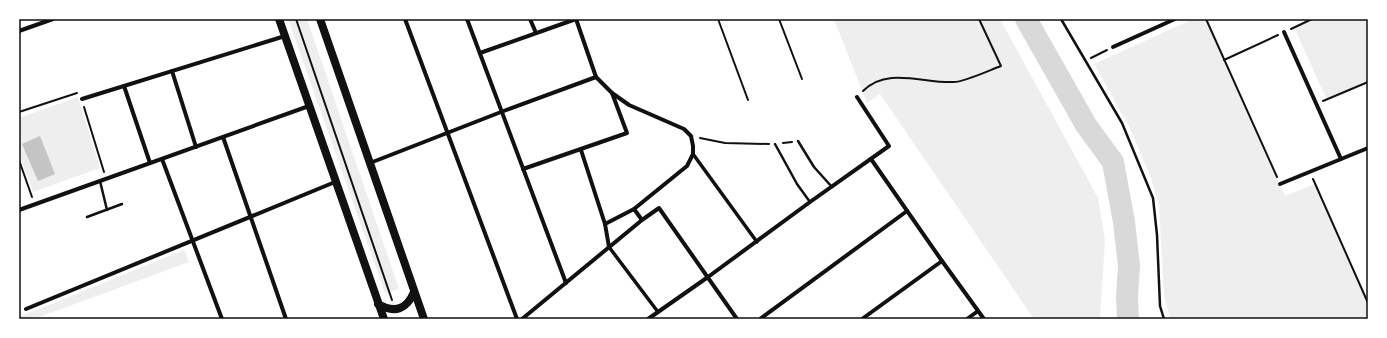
<svg xmlns="http://www.w3.org/2000/svg" width="1387" height="338" viewBox="0 0 1387 338" font-family="'Fira Sans',sans-serif">
<style>
.green{fill:#eee}
.lines{fill:none;stroke-linecap:round;stroke-linejoin:round}
.river{stroke:#d9d9d9;stroke-width:22}
.building{fill:#c4c4c4}
.path{stroke:#111;stroke-width:2}
.service{stroke:#111;stroke-width:2.5}
.pedestrian{stroke:#111;stroke-width:3.5}
.minor{stroke:#111;stroke-width:4}
.primary{stroke:#111;stroke-width:8}
.neatline{fill:none;stroke:#111;stroke-width:1.5}
</style>
<rect width="100%" height="100%" fill="#fff"/>
<g class="green">
<polygon points="288,19 307,19 399,289 385,293"/>
<polygon points="834,19 1000,19 1098,198 1105,240 1100,319 1034,319 880,94 867,103"/>
<polygon points="1193,19 1206,19 1285,196 1315,184 1368,303 1368,319 1170,319 1164,294 1159,206 1151,178 1129,126 1094,64"/>
<polygon points="1312,19 1368,19 1368,82 1327,100 1294,27"/>
<polygon points="78,97 100,168 33,192 19,153 19,118"/>
<polygon points="184,250 189,262 34,319 19,319 19,317"/>
</g>
<g class="lines">
<polyline class="river" points="1026,19 1086,125 1113,162 1124,222 1129,266 1127,296 1128,319"/>
</g>
<polygon class="building" points="40,136 55,174 38,181 22,144"/>
<g class="lines">
<g class="path">
<polyline points="296,19 392,300"/>
<polyline points="718,19 748,100"/>
<polyline points="779,19 802,79"/>
<polyline points="1206,19 1277,177"/>
<polyline points="1291,29 1312,19"/>
<polyline points="1091,58 1107,50"/>
<polyline points="1224,60 1278,35"/>
<path d="M863,91C887,66 925,84 954,82C964,82 990,70 1001,66L979,19"/>
<polyline points="1323,101 1368,82"/>
<polyline points="84,107 104,172"/>
<polyline points="19,112 77,93"/>
<polyline points="700,138 725,143 769,144"/>
<polyline points="783,143 792,142"/>
<polyline points="19,160 32,197"/>
<polyline points="1313,179 1368,303"/>
</g>
<g class="service">
<polyline points="1061,19 1122,123 1153,198 1157,235 1160,306 1164,319"/>
<polyline points="798,141 814,167 832,187"/>
<polyline points="775,144 797,184 810,202"/>
<polyline points="100,181 107,210"/>
<polyline points="87,217 122,204"/>
</g>
<g class="pedestrian">
<polyline points="693,154 757,242"/>
<polyline points="609,247 658,312"/>
</g>
<g class="minor">
<polyline points="405,19 517,319"/>
<polyline points="467,19 566,283"/>
<polyline points="530,19 536,33"/>
<polyline points="19,31 53,19"/>
<polyline points="1284,32 1341,159"/>
<polyline points="1113,47 1175,19"/>
<polyline points="480,53 576,19"/>
<polyline points="172,71 196,147"/>
<polyline points="124,86 150,163"/>
<polyline points="82,99 285,36"/>
<polyline points="223,137 286,319"/>
<polyline points="581,150 605,224 609,247"/>
<polyline points="162,159 222,319"/>
<polyline points="871,159 942,261 984,319"/>
<polyline points="370,163 501,112 596,77"/>
<polyline points="523,169 627,133 612,93 596,77 576,19"/>
<polyline points="1280,184 1368,148"/>
<polyline points="634,209 642,220"/>
<polyline points="19,210 309,106"/>
<polyline points="605,224 634,209 687,166 693,154 693,146 691,136 684,129 629,105 612,93"/>
<polyline points="26,309 335,182"/>
<polyline points="522,319 642,220 659,208 737,319"/>
<polyline points="648,319 708,277 810,202 889,146 857,97"/>
<polyline points="760,319 907,211"/>
<polyline points="862,319 942,261"/>
<polyline points="967,319 978,311"/>
</g>
<g class="primary">
<polyline points="279,19 384,319"/>
<polyline points="320,19 424,319"/>
<path d="M378,304C395,314 407,309 414,292"/>
</g>
</g>
<rect width="1387" height="338" fill="none" stroke="#ffffff" stroke-width="40"/>
<rect x="20" y="20" width="1347" height="298" class="neatline"/>
</svg>
